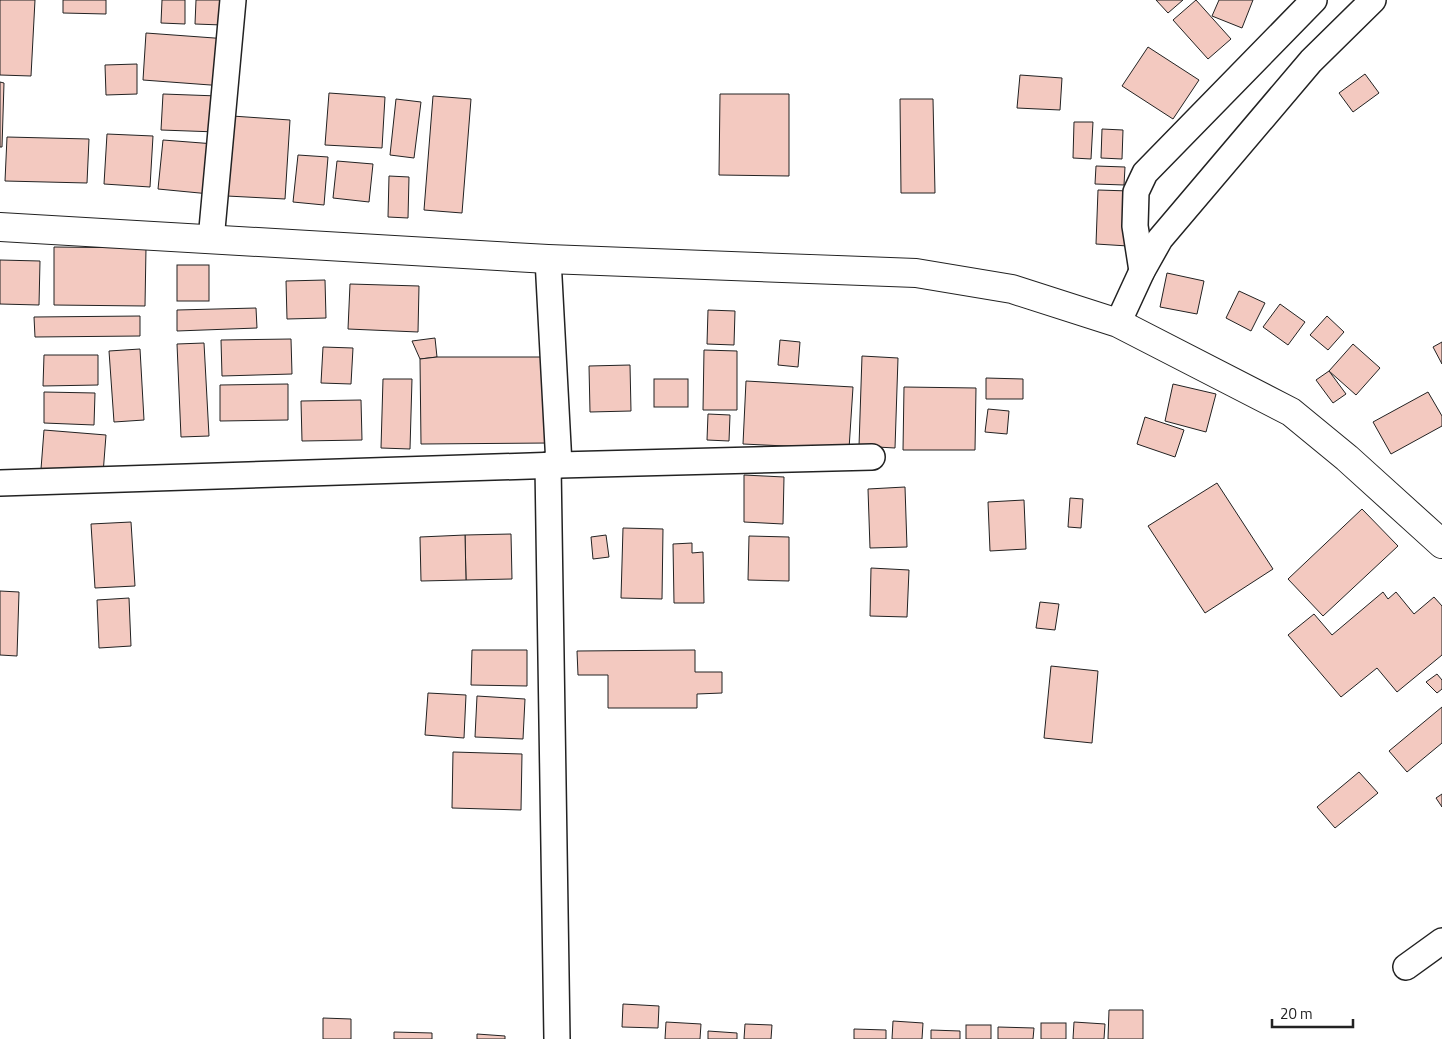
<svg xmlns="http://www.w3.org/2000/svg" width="1442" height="1039" viewBox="0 0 1442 1039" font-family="'Titillium Web',sans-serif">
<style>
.building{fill:#f3c9c0;stroke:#222}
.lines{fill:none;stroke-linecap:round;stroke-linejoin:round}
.street-casing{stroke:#222;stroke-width:28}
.primary-casing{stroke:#222;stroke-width:30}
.street{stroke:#fff;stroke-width:25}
.primary{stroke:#fff;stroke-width:28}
</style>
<rect width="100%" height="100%" fill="#fff"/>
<g class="building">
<polygon points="0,0 35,0 31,76 0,75"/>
<polygon points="63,0 106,0 106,14 63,13"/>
<polygon points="162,0 185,0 185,24 161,23"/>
<polygon points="196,0 223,0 222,25 195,24"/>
<polygon points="1156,0 1183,0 1168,13"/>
<polygon points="1196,0 1231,39 1208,59 1173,20"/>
<polygon points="1219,0 1253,0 1242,28 1212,16"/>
<polygon points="146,33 228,39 224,86 143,80"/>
<polygon points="1148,47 1199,80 1173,119 1122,86"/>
<polygon points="137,64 137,94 106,95 105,65"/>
<polygon points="1365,74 1379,93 1353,112 1339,93"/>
<polygon points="1020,75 1062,78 1060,110 1017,108"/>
<polygon points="0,82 4,83 2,147 0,147"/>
<polygon points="329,93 385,97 382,148 325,145"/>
<polygon points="163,94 218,96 217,132 161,130"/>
<polygon points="720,94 789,94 789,176 719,175"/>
<polygon points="433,96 471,99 462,213 424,210"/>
<polygon points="396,99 421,102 414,158 390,155"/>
<polygon points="900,99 933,99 935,193 901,193"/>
<polygon points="232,116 290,120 285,199 227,196"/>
<polygon points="1074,122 1093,122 1091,159 1073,158"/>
<polygon points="1102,129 1123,130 1122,159 1101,158"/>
<polygon points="107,134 153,136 150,187 104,184"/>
<polygon points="7,137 89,139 87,183 5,181"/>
<polygon points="163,140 215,144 210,194 158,189"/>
<polygon points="298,155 328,157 324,205 293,202"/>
<polygon points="337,161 373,164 369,202 333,198"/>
<polygon points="1096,166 1125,167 1124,185 1095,184"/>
<polygon points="389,176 409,177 408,218 388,217"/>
<polygon points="1098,190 1130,191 1128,246 1096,244"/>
<polygon points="54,247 146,248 145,306 54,305"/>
<polygon points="0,260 40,261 39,305 0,304"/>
<rect x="177" y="265" width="32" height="36"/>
<polygon points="1167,273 1204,281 1197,314 1160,307"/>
<polygon points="325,280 326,318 287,319 286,281"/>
<polygon points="350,284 419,286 418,332 348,329"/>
<polygon points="1239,291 1265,303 1251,331 1226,318"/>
<polygon points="1280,304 1305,322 1288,345 1263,327"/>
<polygon points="256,308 257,328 177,331 177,310"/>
<polygon points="708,310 735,311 734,345 707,344"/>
<polygon points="140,316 140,336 35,337 34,317"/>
<polygon points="1327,316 1344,332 1328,350 1310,335"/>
<polygon points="435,338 437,357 420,359 412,341"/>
<polygon points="291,339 292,374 222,376 221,340"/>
<polygon points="780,340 800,342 798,367 778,365"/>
<polygon points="1442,342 1442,364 1433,347"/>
<polygon points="204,343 209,436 181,437 177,344"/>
<polygon points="1353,344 1380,368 1356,395 1329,371"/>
<polygon points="323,347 353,348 351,384 321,383"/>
<polygon points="140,349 144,420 114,422 109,351"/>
<polygon points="704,350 737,351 737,410 703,410"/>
<polygon points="44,355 98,355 98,385 43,386"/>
<polygon points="862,356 898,358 895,448 859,446"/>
<polygon points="437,357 548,357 549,443 421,444 420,359"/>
<polygon points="630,365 631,411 590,412 589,366"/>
<polygon points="1329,371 1346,394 1333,403 1316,380"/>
<polygon points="986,378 1023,379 1023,399 986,399"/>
<polygon points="383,379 412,379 410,449 381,448"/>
<rect x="654" y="379" width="34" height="28"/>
<polygon points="746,381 853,387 849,449 743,444"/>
<polygon points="288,384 288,420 220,421 220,385"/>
<polygon points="1173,384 1216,394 1206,432 1165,421"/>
<polygon points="904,387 976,388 975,450 903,450"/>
<polygon points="44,392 95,393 94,425 44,423"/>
<polygon points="1428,392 1442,416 1442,426 1391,454 1373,422"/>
<polygon points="361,400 362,440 302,441 301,401"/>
<polygon points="988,409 1009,411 1007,434 985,432"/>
<polygon points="708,414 730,415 729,441 707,440"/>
<polygon points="1145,417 1184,430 1175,457 1137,444"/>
<polygon points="44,430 106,435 103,474 41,469"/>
<polygon points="744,475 784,477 783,524 744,522"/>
<polygon points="1217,483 1273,569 1205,613 1148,526"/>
<polygon points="905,487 907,547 870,548 868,489"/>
<polygon points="1070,498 1083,499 1081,528 1068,527"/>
<polygon points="1024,500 1026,549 990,551 988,502"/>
<polygon points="1362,509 1398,546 1323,616 1288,579"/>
<polygon points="131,522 135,586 95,588 91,524"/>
<polygon points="623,528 663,529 662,599 621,598"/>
<polygon points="511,534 512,579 466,580 465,535"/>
<polygon points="465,535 466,580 421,581 420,537"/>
<polygon points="606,535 609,557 593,559 591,537"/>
<polygon points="749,536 789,537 789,581 748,580"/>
<polygon points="692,543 692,553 703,552 704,603 674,603 673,544"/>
<polygon points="871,568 909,570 907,617 870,616"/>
<polygon points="0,591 19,592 17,656 0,655"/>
<polygon points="1383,592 1388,599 1396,592 1414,614 1434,597 1442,606 1442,655 1397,692 1377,668 1341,697 1288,635 1314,614 1332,635"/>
<polygon points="129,598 131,646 99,648 97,600"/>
<polygon points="1040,602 1059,604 1055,630 1036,628"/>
<polygon points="472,650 527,650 527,686 471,685"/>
<polygon points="695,650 695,672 722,672 722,693 697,694 697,708 608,708 608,675 578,675 577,651"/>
<polygon points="1051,666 1098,671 1092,743 1044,738"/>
<polygon points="1437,674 1442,680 1442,689 1437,693 1426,682"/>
<polygon points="428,693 466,695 464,738 425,735"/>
<polygon points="477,696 525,699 523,739 475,737"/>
<polygon points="1442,707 1442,743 1407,772 1389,751"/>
<polygon points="453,752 522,754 521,810 452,808"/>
<polygon points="1359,772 1378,793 1335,828 1317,807"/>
<polygon points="1442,794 1442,807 1436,798"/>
<polygon points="623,1004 659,1006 658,1028 622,1027"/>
<polygon points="1109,1010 1143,1010 1143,1039 1108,1039"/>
<polygon points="323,1018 351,1019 351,1039 323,1039"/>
<polygon points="893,1021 923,1023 922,1039 892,1039"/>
<polygon points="666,1022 701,1024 700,1039 665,1039"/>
<polygon points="1074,1022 1105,1024 1104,1039 1073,1039"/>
<rect x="1041" y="1023" width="25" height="16"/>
<polygon points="745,1024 772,1025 771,1039 744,1039"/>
<rect x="966" y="1025" width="25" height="14"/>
<polygon points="998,1027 1034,1028 1033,1039 998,1039"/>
<polygon points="854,1029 886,1030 886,1039 854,1039"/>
<polygon points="931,1030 960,1031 960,1039 931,1039"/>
<polygon points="708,1031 737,1033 737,1039 708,1039"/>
<polygon points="394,1032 432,1033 432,1039 394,1039"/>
<polygon points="477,1034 505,1036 505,1039 477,1039"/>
</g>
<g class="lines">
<g class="street-casing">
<g id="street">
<polyline points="211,240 233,0"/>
<polyline points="548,259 559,465"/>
<polyline points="1142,271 1135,226 1136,192 1145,173 1314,0"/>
<polyline points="1118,323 1142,271 1160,239 1311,61 1373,0"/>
<polyline points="548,465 557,1039"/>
<polyline points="0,483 559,465 872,457"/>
<polyline points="1406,967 1442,941"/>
</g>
</g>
<g class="primary-casing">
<polyline id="primary" points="0,227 548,259 916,273 1012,289 1118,323 1291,412 1347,458 1442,544"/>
</g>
<use href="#street" class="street"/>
<use href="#primary" class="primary"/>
</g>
<path d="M1272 1019v8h81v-8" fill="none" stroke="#222222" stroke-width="2.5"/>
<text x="1280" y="1019" font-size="15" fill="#222222" stroke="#ffffff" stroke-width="4" paint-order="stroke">20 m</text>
</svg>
